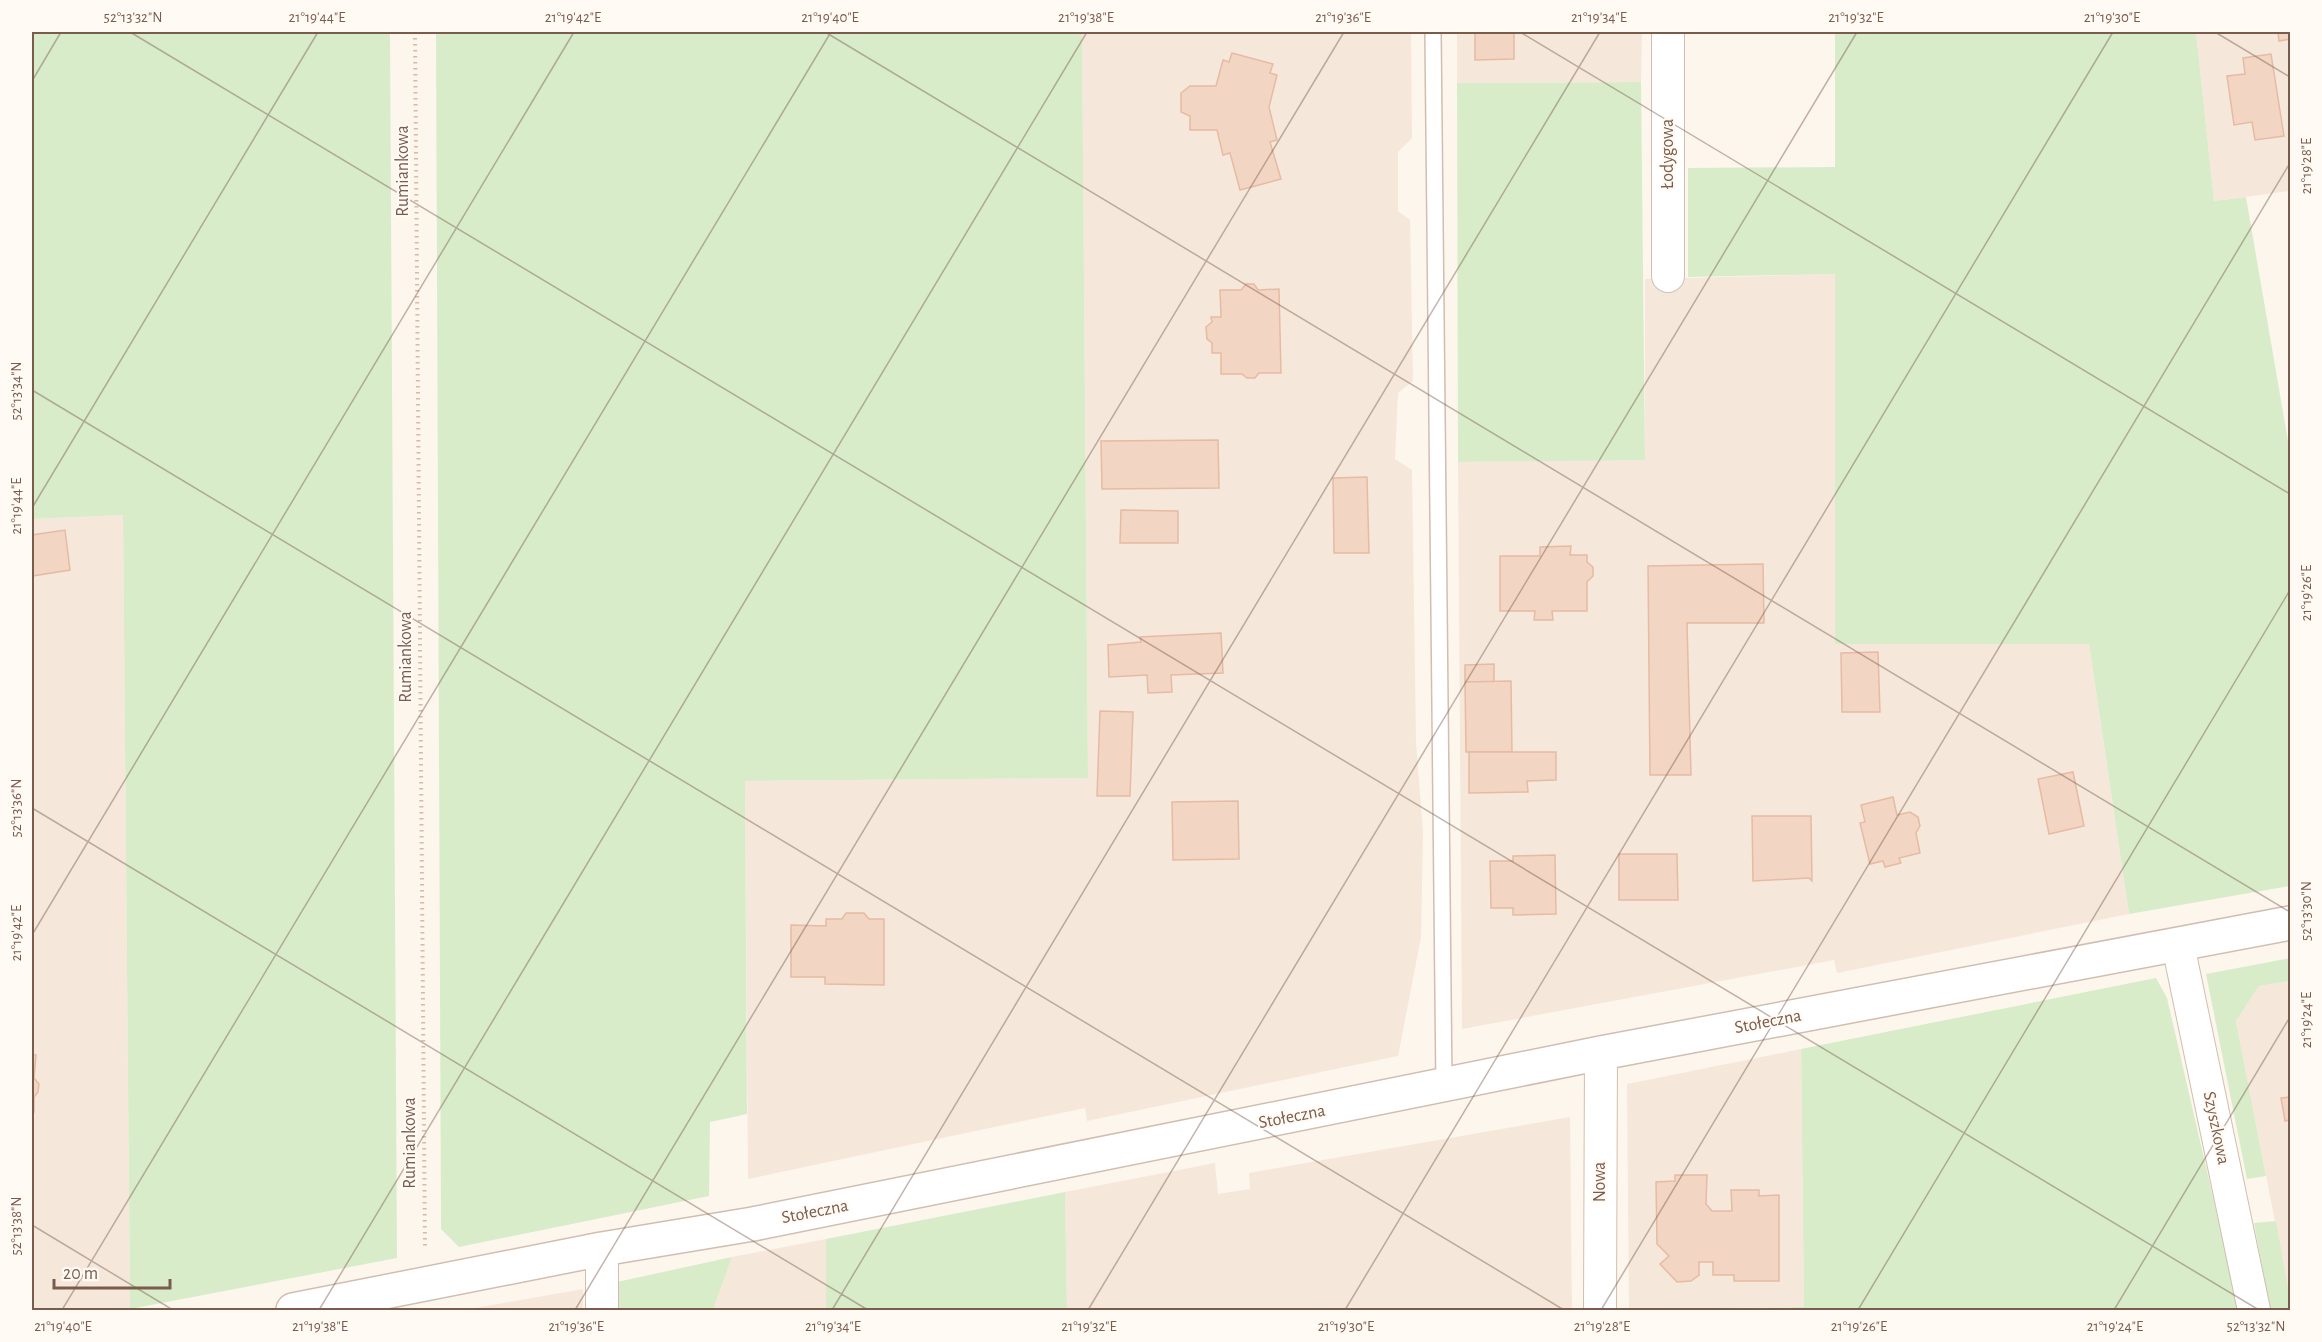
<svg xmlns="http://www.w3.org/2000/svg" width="2322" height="1342" viewBox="0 0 2322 1342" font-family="'Alegreya Sans',sans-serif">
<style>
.residential{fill:#f5e8da}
.green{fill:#d8ecc9}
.building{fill:#f3d5c3;stroke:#e6bba3;stroke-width:1.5}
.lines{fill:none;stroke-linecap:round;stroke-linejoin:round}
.service-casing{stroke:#d1beb0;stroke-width:18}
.minor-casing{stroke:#d1beb0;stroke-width:34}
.tertiary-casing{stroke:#d1beb0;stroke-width:36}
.path{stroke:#d9b8a5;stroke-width:4;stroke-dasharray:1.5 4.5;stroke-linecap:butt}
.service{stroke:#fff;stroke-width:15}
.minor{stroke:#fff;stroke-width:32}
.tertiary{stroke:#fff;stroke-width:33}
.ticks{fill:none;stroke:#7a5c4d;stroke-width:1.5;stroke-opacity:0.45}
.labels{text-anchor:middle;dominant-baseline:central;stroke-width:4.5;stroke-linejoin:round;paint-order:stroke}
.street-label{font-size:18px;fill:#7a5c4d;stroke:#fffaf3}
.neatline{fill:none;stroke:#7a5c4d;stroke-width:2}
.ticks-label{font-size:15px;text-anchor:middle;fill:#7a5c4d}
</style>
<rect width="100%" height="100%" fill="#fdf6ec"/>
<g class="residential">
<polygon points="1082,32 1411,32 1412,138 1398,152 1398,211 1410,220 1413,381 1398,393 1395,459 1412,470 1416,742 1423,833 1421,937 1398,1056 1087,1121 1085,1108 748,1179 745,781 1088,778"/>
<polygon points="1457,32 1642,32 1641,82 1457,83"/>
<polygon points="2196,32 2290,32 2290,191 2214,201"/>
<polygon points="1835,274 1835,644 2089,644 2129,914 1837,973 1834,960 1462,1029 1458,462 1645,459 1645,279"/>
<polygon points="123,515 130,1309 32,1310 32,519"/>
<polygon points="2290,981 2290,1299 2236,1021 2259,986"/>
<polygon points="1801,1049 1804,1307 1629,1309 1627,1084"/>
<polygon points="1570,1117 1572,1310 1067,1310 1065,1192 1215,1163 1218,1194 1250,1189 1249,1173"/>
<polygon points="826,1239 826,1310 713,1310 732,1257"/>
<polygon points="583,1289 583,1310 466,1310 492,1305"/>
</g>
<g class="green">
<polygon points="32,32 390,32 397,1258 130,1309 123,515 32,519"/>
<polygon points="436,32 1082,32 1088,778 745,781 747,1114 710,1122 709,1196 459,1247 441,1229"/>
<polygon points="1835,32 2196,32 2214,201 2246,197 2290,453 2290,886 2129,914 2089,644 1835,644 1835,274 1688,277 1688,168 1835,167"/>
<polygon points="1641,82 1645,460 1458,462 1457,83"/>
<polygon points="2290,958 2290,981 2259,986 2236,1021 2266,1176 2247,1179 2206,974"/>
<polygon points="2156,978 2167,998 2239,1310 1629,1310 1804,1307 1801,1049"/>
<polygon points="1065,1192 1067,1310 826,1310 826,1239"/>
<polygon points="2276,1221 2290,1299 2290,1310 2270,1310 2254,1223"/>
<polygon points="732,1257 713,1310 617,1310 617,1282"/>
</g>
<g class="building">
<polygon points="1475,32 1514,32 1514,59 1475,60"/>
<polygon points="2278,32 2290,32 2290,39 2279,41"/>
<polygon points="1232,53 1273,64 1270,73 1277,75 1269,107 1277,140 1270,142 1281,179 1240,190 1230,153 1223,155 1217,130 1190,130 1190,116 1181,112 1181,93 1190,86 1216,86 1223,60 1229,62"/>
<polygon points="2271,54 2284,136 2255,140 2252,122 2234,125 2227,76 2245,74 2243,58"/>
<polygon points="1246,284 1254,284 1258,290 1279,289 1281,373 1259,373 1255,378 1247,378 1242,374 1221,374 1221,353 1212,353 1212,343 1207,339 1206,327 1212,322 1211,317 1221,317 1220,290 1241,290"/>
<polygon points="1218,440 1219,488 1102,489 1101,441"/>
<polygon points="1367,477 1369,553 1334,553 1333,478"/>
<polygon points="1121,510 1178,511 1178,543 1120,543"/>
<polygon points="65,530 70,570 32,576 32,535"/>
<polygon points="1571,546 1570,555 1587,555 1587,562 1593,567 1593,576 1587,582 1587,611 1552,611 1553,620 1534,620 1535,611 1500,611 1500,556 1540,556 1540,547"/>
<polygon points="1763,564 1764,623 1687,623 1691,775 1650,775 1648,566"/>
<polygon points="1221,633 1223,673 1171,675 1172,692 1148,693 1147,675 1109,677 1108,645 1141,642 1140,637"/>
<polygon points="1878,652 1880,712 1842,712 1841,653"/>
<polygon points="1494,664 1494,682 1465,682 1465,665"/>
<polygon points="1511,681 1512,752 1466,752 1465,682"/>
<polygon points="1100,711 1133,712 1130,796 1097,796"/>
<polygon points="1469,752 1556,752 1556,780 1527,781 1528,792 1469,793"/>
<polygon points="2073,772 2084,826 2049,834 2038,779"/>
<polygon points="1893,797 1897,815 1910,812 1918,817 1920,826 1916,833 1920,853 1899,858 1901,863 1885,867 1883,861 1870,864 1860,823 1865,822 1861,805"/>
<polygon points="1238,801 1239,859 1173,860 1172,802"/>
<polygon points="1752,816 1811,816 1812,881 1809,878 1753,881"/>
<polygon points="1619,854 1677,854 1678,900 1619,900"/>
<polygon points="1555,855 1556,914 1513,915 1513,908 1491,908 1490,861 1513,861 1513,856"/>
<polygon points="846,913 864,913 869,919 884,919 884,985 825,984 825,977 791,977 791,925 826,926 826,919 842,919"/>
<polygon points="32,1054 36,1055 34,1078 39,1084 38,1092 34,1097 34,1112 32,1112"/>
<polygon points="2290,1097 2290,1125 2289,1120 2285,1121 2281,1098"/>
<polygon points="1675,1175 1707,1175 1706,1204 1712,1211 1732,1211 1731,1190 1759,1190 1759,1196 1779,1195 1779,1281 1734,1281 1734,1275 1713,1275 1713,1262 1699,1262 1699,1275 1691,1281 1677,1282 1660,1264 1669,1256 1657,1244 1656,1182 1675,1181"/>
</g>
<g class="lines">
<g class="service-casing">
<polyline id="service" points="1433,32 1444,1087"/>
</g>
<g class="minor-casing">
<g id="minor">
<polyline points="1668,32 1668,276"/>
<polyline points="2178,945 2254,1310"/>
<polyline points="602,1249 602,1310"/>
<polyline points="1600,1310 1601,1053"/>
</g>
</g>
<g class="tertiary-casing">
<polyline id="tertiary" points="293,1310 602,1249 753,1224 1601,1053 2290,923"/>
</g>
<polyline class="path" points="415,32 425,1249"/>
<use href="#service" class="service"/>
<use href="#minor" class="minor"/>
<use href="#tertiary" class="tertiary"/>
</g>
<path class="ticks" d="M130,32L2259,1310M825,32L2290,912M1520,32L2290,494M2215,32L2290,77M32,81L61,32M32,390L1564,1310M32,508L318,32M32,808L868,1310M32,935L574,32M32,1225L173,1310M62,1310L831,32M319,1310L1087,32M575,1310L1344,32M832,1310L1600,32M1088,1310L1857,32M1345,1310L2113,32M1601,1310L2290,163M1858,1310L2290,590M2114,1310L2290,1017"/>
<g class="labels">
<g class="street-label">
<text transform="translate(1668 154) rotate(-90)">Łodygowa</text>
<text transform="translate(403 171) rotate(-90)">Rumiankowa</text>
<text transform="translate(406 657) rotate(-90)">Rumiankowa</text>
<text transform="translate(1768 1022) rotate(-11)">Stołeczna</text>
<text transform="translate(1292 1117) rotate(-11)">Stołeczna</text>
<text transform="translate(2216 1128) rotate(78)">Szyszkowa</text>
<text transform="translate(410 1143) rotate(-90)">Rumiankowa</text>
<text transform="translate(1600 1182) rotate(-90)">Nowa</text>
<text transform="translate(815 1212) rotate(-11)">Stołeczna</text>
</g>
</g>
<rect width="2322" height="1342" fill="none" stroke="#fffaf3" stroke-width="66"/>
<path d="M54 1279v9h116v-9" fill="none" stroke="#7a5c4d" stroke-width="3"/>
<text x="63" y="1279" font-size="18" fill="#7a5c4d" stroke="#fffaf3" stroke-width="4.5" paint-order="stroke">20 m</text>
<rect x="33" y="33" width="2256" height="1276" class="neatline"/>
<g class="ticks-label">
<text x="133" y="22">52°13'32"N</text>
<text x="317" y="22">21°19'44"E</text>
<text x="573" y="22">21°19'42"E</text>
<text x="830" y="22">21°19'40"E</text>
<text x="1086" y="22">21°19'38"E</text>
<text x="1343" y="22">21°19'36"E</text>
<text x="1599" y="22">21°19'34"E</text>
<text x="1856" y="22">21°19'32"E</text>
<text x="2112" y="22">21°19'30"E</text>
<text transform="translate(2306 166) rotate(-90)" y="5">21°19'28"E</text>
<text transform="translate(16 391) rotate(-90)" y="5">52°13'34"N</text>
<text transform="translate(16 506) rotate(-90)" y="5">21°19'44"E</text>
<text transform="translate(2306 593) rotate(-90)" y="5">21°19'26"E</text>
<text transform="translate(16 808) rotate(-90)" y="5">52°13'36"N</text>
<text transform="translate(2306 911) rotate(-90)" y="5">52°13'30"N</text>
<text transform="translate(16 933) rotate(-90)" y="5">21°19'42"E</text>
<text transform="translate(2306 1020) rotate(-90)" y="5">21°19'24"E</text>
<text transform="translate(16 1226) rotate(-90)" y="5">52°13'38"N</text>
<text x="63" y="1331">21°19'40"E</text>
<text x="320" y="1331">21°19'38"E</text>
<text x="576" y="1331">21°19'36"E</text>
<text x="833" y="1331">21°19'34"E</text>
<text x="1089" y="1331">21°19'32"E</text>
<text x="1346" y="1331">21°19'30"E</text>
<text x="1602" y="1331">21°19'28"E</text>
<text x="1859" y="1331">21°19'26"E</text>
<text x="2115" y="1331">21°19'24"E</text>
<text x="2256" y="1331">52°13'32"N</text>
</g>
</svg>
